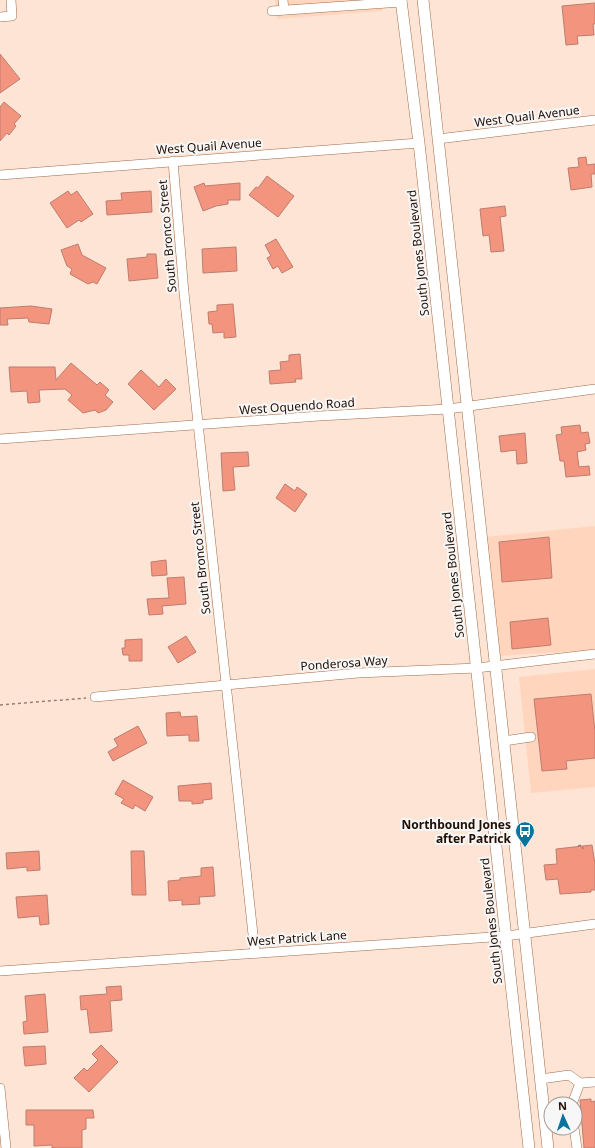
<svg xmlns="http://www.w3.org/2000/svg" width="595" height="1148" viewBox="0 0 595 1148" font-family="'Noto Sans',sans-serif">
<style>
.built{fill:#ffd6bd}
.building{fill:#f3947f;stroke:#be7d6e}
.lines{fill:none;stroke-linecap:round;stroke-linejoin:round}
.minor-casing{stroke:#a26c49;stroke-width:10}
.major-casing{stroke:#a26c49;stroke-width:12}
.path{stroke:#967f72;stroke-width:1.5;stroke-dasharray:3 3;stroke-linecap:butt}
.minor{stroke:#fff;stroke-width:9}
.major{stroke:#fff;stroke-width:11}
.labels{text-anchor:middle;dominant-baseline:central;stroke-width:4;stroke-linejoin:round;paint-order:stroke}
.street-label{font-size:12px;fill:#220e02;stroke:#f7f7f7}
.poi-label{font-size:12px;font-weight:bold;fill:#220e02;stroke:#f7f7f7;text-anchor:end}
</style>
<rect width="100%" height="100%" fill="#fde4d5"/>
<g class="built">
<polygon points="275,0 381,0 382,11 277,19"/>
<polygon points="595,526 595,650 500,656 485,537"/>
<polygon points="595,669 595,787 531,793 519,677"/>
</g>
<g class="building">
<polygon points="595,3 595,24 593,24 594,35 577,36 578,44 566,45 562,6"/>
<polygon points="0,54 20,79 0,93"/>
<polygon points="4,102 21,116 14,124 16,126 9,135 7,133 0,141 0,107"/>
<polygon points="586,157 587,165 595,164 595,174 591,174 592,187 571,190 568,168 579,167 578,158"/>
<polygon points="267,176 294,196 278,217 249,195 256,187 258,188"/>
<polygon points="204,183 205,186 240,183 240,200 228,200 228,204 216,206 203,211 194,187"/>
<polygon points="68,191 71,195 77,191 93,214 81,222 79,220 67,228 50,203"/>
<polygon points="151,191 152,212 107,215 106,201 122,200 121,193"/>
<polygon points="505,206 506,216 500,217 504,251 491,252 489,235 483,236 480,209"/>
<polygon points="276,239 293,267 282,273 278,266 273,269 267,258 271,256 265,245"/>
<polygon points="78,244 82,255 106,268 97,284 93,282 88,284 70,274 72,269 67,266 61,250"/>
<polygon points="236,247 237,271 203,273 202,249"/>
<polygon points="147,254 156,254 158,278 129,281 127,259 147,257"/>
<polygon points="233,304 236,337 224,338 224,332 213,333 212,324 209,324 208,312 217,311 217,305"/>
<polygon points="31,306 52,309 49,324 29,322 28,318 7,319 8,325 0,325 0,308"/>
<polygon points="300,354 302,379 295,379 296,382 270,384 269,371 281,370 280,362 289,361 289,355"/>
<polygon points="71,363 97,385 100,382 109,390 105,395 113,402 106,410 98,413 95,410 83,413 68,400 72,395 65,389 39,390 40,402 28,403 27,391 11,392 9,367 55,367 56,380"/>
<polygon points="141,370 159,387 166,379 176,389 154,410 128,384"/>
<polygon points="580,425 581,433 588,432 590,443 585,444 586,450 577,452 579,467 589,466 590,475 566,477 564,461 560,461 556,435 562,434 561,427"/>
<polygon points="525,433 527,463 517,464 516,450 501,452 499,436"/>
<polygon points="248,452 249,466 233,467 235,490 223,491 221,453"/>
<polygon points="285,484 295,491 297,487 307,494 295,512 276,498"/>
<polygon points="549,537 552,578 502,582 499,542"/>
<polygon points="166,560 167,575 152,576 151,562"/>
<polygon points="184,577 186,604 162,606 163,614 149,615 147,599 169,598 167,578"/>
<polygon points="548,618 551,645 512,649 510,622"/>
<polygon points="186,636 196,652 178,663 168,647"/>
<polygon points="142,639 142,661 129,661 129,655 123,655 122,648 125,648 125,640"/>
<polygon points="591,694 595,732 595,758 566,761 567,769 542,771 534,699"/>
<polygon points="180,712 181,717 197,716 199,741 189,741 189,735 167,736 166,713"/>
<polygon points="138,726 147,743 113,761 108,752 118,746 114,739"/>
<polygon points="123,780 153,797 145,811 135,805 133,809 121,803 124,799 115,794"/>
<polygon points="211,783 212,799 203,800 203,803 192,804 192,801 179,801 178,786"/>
<polygon points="592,845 595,864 595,890 591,890 591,892 560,894 558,879 546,880 544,865 557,864 556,849"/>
<polygon points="39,851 40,870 27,871 27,867 7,869 6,853"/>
<polygon points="131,851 144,851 146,895 132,895"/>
<polygon points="213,867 215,896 199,897 200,904 182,905 182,900 169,901 168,881 180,880 180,878 201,876 201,868"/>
<polygon points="47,895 49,924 40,925 39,916 18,918 16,897"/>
<polygon points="121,986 122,1000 110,1001 112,1031 90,1033 87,1009 81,1010 80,996 107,994 106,987"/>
<polygon points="45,994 48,1032 24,1034 23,1022 27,1021 25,996"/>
<polygon points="101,1045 118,1062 89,1092 74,1078 84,1068 87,1071 98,1060 92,1054"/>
<polygon points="45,1046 46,1064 25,1066 23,1047"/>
<polygon points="591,1099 591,1102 595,1101 595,1148 584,1148 580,1100"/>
<polygon points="26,1110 93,1110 94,1118 86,1118 86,1129 82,1130 82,1148 52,1148 52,1145 34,1146 34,1125 26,1125"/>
</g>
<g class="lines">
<g class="minor-casing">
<g id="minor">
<polyline points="283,0 284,10"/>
<polyline points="272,11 402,2"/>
<polyline points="0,17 12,16 11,0"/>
<polyline points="438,139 595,120"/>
<polyline points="173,161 184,293 255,953"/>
<polyline points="0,175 419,143"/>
<polyline points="0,439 319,416 448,409 595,389"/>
<polyline points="95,697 358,673 477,668 595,654"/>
<polyline points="504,741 531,737"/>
<polyline points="0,971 506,936 595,924"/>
<polyline points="541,1079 569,1075 580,1083 572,1104"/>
<polyline points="580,1083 595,1082"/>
<polyline points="0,1088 6,1148"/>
<polyline points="574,1128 577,1148"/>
</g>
</g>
<g class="major-casing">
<g id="major">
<polyline points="401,0 419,143 529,1148"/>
<polyline points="423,0 548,1148"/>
</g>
</g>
<g class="path">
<polyline points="0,705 86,698"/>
<polyline points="578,846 582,845 583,849"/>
</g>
<use href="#minor" class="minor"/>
<use href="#major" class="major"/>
</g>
<defs>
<g id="bus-pin" transform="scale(1)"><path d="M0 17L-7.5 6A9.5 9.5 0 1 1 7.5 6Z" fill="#07749f" stroke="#f7f7f7"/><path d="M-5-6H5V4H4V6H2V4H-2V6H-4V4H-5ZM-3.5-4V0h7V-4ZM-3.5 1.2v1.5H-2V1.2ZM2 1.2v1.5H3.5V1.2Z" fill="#fff"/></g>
</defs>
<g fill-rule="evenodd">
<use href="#bus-pin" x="525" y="831"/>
</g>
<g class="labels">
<g class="street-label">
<text transform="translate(527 116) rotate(-7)">West Quail Avenue</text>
<text transform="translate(209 146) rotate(-4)">West Quail Avenue</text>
<text transform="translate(167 236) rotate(-95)">South Bronco Street</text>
<text transform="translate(418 253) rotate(-96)">South Jones Boulevard</text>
<text transform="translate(297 406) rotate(-4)">West Oquendo Road</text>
<text transform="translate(200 558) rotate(-96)">South Bronco Street</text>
<text transform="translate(453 575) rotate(-96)">South Jones Boulevard</text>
<text transform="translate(344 663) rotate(-4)">Ponderosa Way</text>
<text transform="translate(491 921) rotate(-96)">South Jones Boulevard</text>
<text transform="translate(297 938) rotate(-4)">West Patrick Lane</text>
</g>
<g class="poi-label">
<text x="511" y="824">Northbound Jones<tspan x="511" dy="14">after Patrick</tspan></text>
</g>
</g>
<g transform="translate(563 1116) rotate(357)"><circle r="19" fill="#f7f7f7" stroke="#a29a95"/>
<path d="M0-3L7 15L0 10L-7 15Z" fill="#07749f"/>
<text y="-6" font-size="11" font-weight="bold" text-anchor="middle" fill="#220e02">N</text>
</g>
</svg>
